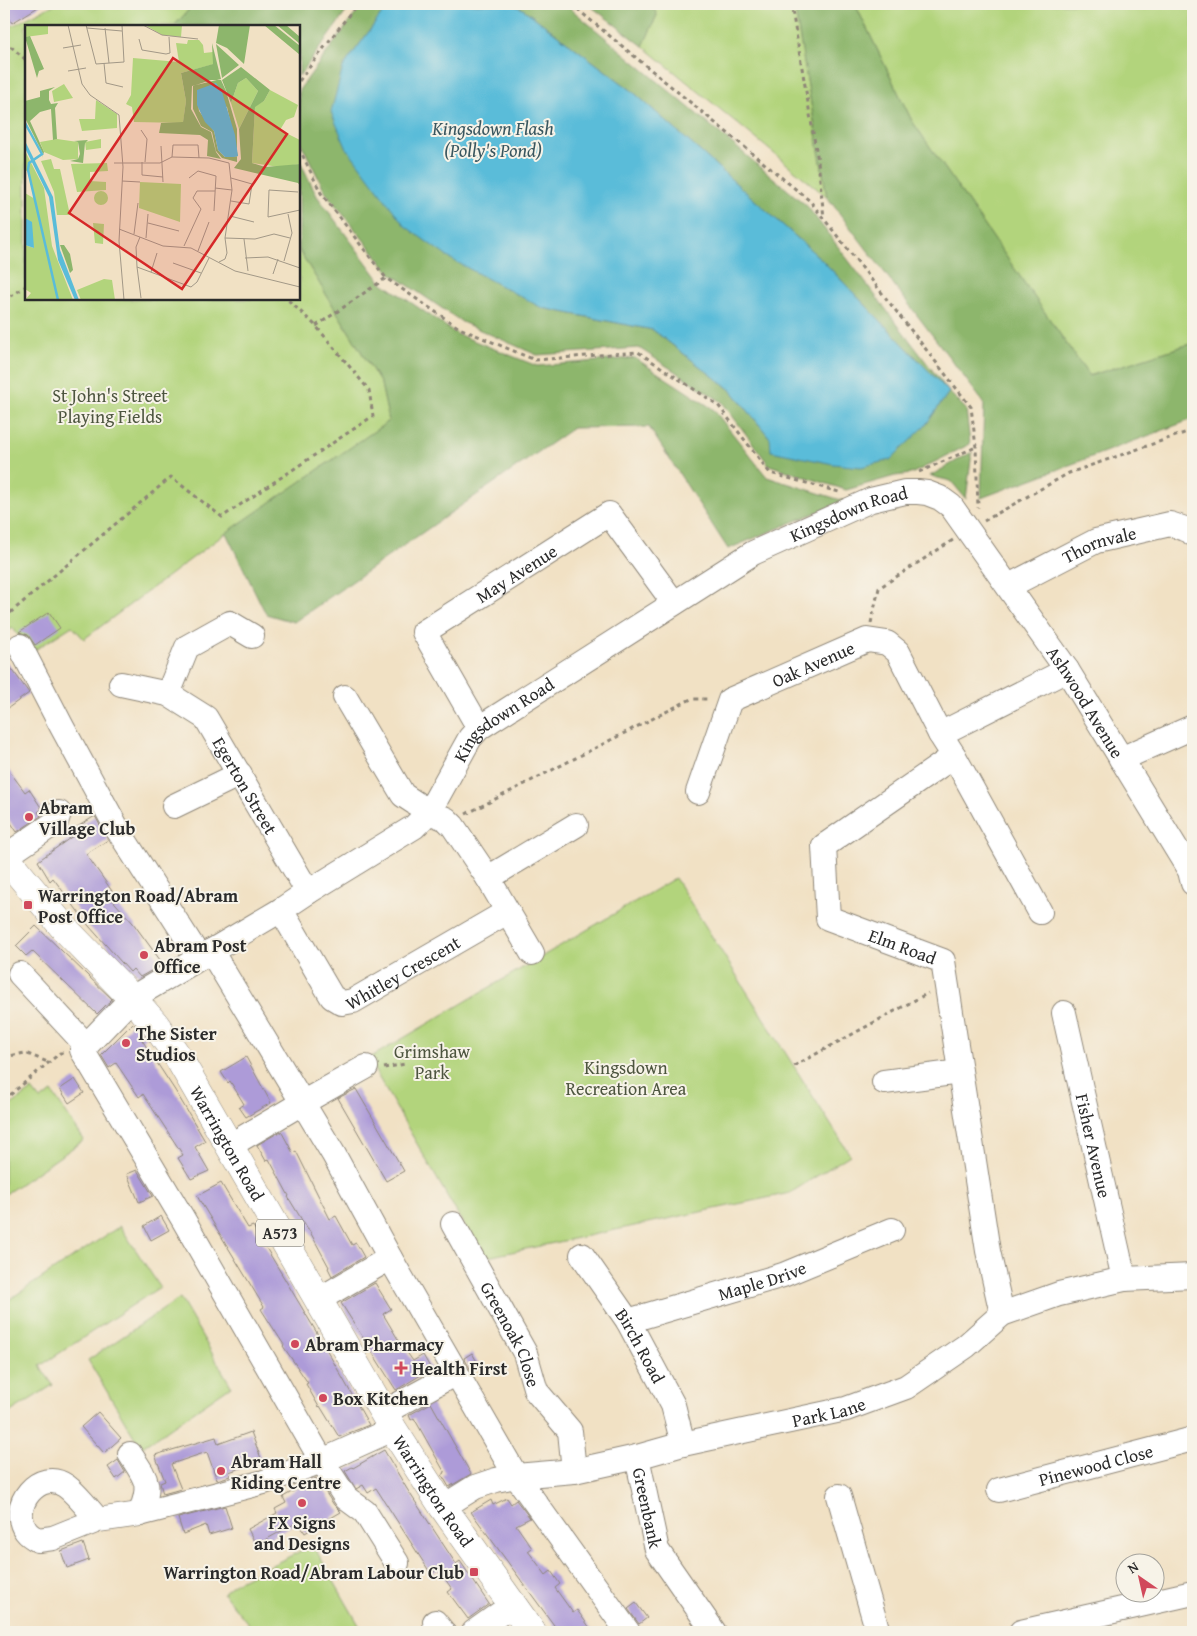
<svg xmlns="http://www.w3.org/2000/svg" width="1197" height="1636" viewBox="0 0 1197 1636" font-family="'Gentium Book Plus',serif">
<rect width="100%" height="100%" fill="#f7f3e8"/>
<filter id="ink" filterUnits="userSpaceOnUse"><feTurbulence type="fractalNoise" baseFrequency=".02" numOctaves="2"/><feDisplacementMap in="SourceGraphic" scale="10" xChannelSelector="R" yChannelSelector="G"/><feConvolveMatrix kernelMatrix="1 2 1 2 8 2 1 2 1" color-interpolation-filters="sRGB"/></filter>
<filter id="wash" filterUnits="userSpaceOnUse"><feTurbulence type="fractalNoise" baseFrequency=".0096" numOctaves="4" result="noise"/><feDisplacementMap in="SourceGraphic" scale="20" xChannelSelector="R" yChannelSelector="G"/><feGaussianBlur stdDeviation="1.12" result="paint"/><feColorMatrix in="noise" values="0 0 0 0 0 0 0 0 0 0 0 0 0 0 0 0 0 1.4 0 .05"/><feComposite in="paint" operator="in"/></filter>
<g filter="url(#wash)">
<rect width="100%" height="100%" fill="#f1e1c4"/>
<path fill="#b2d47c" stroke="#6e8054" d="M55,4H194L174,26H26V299H299V250L381,384L389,421L226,533L84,639L72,626L30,653L13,628L4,634V30Z
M652,4H794L827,197L643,46L657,15Z
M855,4H1193V343L1089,376L912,121Z
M675,878L850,1155L790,1193L483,1258L368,1059Z
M32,1090L40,1100L52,1092L84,1140L4,1195V1110Z
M120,1226L160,1287L40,1366L53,1385L4,1416V1303Z
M180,1298L231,1386L141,1448L88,1360Z
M313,1545L363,1632H255L223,1593L235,1583Z"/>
<path fill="#8db66c" stroke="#5c704c" d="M194,4H352L299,76V26H174Z
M363,4H389L343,67L542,308L653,330L732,391L770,438L925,426L949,392L822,260L631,90L523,9L511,4H565L807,206L949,392L966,409L970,444L911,474L895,476L846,490L769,465L722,402L639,348L537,355L462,322L390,273L326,193L299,139V90Z
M588,4H652L657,15L643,46Z
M794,4H855L912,121L1089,376L1193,343V419L981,498L984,403L827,197Z
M299,159L317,196L381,282L457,334L537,366L635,358L713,409L767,477L844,501L728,549L649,427L573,428L294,622L266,614L226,533L389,421L381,384L299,250Z
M972,452L966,499L951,481L930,476Z"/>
<path fill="#5abcd9" stroke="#427482" d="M389,4H511L523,9L631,90L822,260L949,392L925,426L890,460L861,467L833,464L771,451L770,438L732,391L653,330L542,308L449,258L405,226L346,147L331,112L343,67Z"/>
<g id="blocks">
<path fill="#ad9bd8" d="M9,4H43L12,23L4,10V7Z
M49,612L60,628L35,645L28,635L19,632Z
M4,658L29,693L4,711Z
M4,764L25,792L29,789L42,809L38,812L41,816L17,832L4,812Z
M95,816L108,840L86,854L112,891L107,894L133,923L163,964L140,977L133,969L130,972L89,926L53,878L50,881L38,861L77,833L74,829Z
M36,926L112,999L97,1014L32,951L26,956L16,946Z
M133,1023L145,1037L142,1040L176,1092L205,1141L195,1147L209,1171L191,1179L178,1158L183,1155L143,1094L139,1097L116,1063L109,1068L101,1055Z
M246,1057L271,1103L246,1117L239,1107L244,1104L230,1081L228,1083L221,1072Z
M75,1079L84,1093L69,1103L60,1089Z
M356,1089L404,1171L386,1181L338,1098Z
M281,1131L293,1153L296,1151L330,1219L336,1216L352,1245L356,1243L364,1257L332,1276L328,1268L329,1267L309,1230H308L288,1197L289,1196L269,1159L266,1161L257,1145Z
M137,1170L153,1196L139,1202L127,1174Z
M221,1183L248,1228L253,1226L320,1338L369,1425L339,1437L320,1406L319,1407L306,1384L308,1383L283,1346L284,1345L261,1309L264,1307L197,1196Z
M161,1216L169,1230L151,1240L144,1226Z
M375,1283L391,1309L383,1314L399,1341L413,1361L423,1355L431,1369L396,1390L341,1303Z
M472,1353L480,1367L472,1372L464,1358Z
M431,1403L471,1474L449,1487L442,1475L445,1473L414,1418L411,1420L409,1415Z
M98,1412L121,1438L104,1453L81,1427Z
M251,1432L262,1461L229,1472L230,1476L217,1480L207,1452L171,1464L181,1489L163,1494L160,1483L165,1481L155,1455L216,1437L218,1444Z
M384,1450L407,1489L456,1564L460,1561L489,1604L468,1619L448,1592L452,1589L438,1569L431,1574L376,1488L368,1493L363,1485L356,1489L345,1471L352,1467L353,1468Z
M118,1460L125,1472L116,1479L108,1467Z
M316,1478L334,1505L341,1512L305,1533L298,1522L256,1545L248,1529L277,1513L275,1509L286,1503L283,1497Z
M507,1498L511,1504L516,1500L530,1518L516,1525L532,1548L528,1551L546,1575L551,1571L560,1584L555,1588L573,1613L577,1610L593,1632H559L471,1512L491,1500L493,1505Z
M225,1506L232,1528L209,1535L206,1525L183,1534L178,1518Z
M83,1543L89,1560L67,1568L61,1551Z
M636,1603L647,1618L639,1624L628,1609Z"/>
</g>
</g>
<g filter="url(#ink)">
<use href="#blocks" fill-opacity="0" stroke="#8e8678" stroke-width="1"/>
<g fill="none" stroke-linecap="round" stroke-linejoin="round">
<g stroke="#8e8678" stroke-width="26">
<g id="minor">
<path id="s1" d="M1009,586L1096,541L1170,524L1191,531L1193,534"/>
<path d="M20,646L62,727L118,830L199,957"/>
<path id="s2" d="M121,684L168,694L206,718L308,892"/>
<path d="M168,694L187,647L230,623L252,636"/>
<path d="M345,697L403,795L429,812L446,819L453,826L488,878L532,953"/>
<path id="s3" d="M479,728L424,632L609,514L674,603"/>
<path d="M940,734L1067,670"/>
<path id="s4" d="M954,756L824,846L828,918L943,961L988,1251L1002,1314"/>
<path d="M1121,759L1193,727"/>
<path id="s5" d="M698,792L730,700L867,640L887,643L898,652L940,734L954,756L1040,912"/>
<path d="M174,806L240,774"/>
<path d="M6,856L56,822L59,813"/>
<path d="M488,878L576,825"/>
<path id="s6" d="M281,910L332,997L342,1003L353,1001L507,912"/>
<path d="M211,951L334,1155L390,1258L516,1476L628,1632"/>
<path d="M20,974L86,1045"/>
<path id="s7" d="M1064,1013L1124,1279"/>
<path d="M884,1082L960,1072"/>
<path d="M229,1146L302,1103L366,1067"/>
<path id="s8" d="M453,1224L525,1353L536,1391L570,1431L574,1471"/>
<path id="s9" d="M582,1255L628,1321L673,1405L683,1444"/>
<path d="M318,1300L390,1258"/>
<path id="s10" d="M628,1321L783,1275L892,1230"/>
<path d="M383,1413L456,1373"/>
<path d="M130,1454C147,1480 152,1484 140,1514"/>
<path id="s11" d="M637,1457L657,1550L714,1632"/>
<path id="s12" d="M999,1490L1193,1439"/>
<path d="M839,1496L878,1632"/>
<path id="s13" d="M443,1507L475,1487L496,1480L516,1476L574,1471L637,1457L683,1444L846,1409L906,1387L966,1346L1002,1314L1059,1294L1124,1279L1193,1276"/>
<path d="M98,1520C89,1510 77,1494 66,1486C40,1467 8,1506 26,1531C29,1535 34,1538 38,1540L53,1538L98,1520L140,1514L264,1482L322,1461L393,1429"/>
<path id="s14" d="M397,1563L365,1512L346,1498L322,1461L183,1219L82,1050L132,998L281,910L308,892L414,827L429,812L470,738L479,728L753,553L871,500L905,492H918L927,493L940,498L951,506L1067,670L1190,871L1193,883"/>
<path d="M435,1622L443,1632"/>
<path d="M474,1632L512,1605"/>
<path d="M1021,1632L1193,1593"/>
</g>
</g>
<g stroke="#8e8678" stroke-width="29">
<g id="major">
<path id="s15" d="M4,853L14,868L64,928L132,998L155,1024L178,1057L393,1429L443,1507L532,1632"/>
</g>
</g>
<path stroke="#8e8678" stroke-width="3" stroke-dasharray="4 4" stroke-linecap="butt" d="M571,4L810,201L971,407L976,447L978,508
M791,4L818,161L824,218
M4,46L8,44L26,60
M299,81L357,4
M299,148L321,193L386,278L459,328L535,360L638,352L718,405L770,473L839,492
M4,301L26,286
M316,326L386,278
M919,472L976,447
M984,521L1069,473L1193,430
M4,618L171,477L222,517L373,416L369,390L316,326L287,299
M871,623L879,588L953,540
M466,814L691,699H710
M4,1057L25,1053L50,1063
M794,1066L928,993
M384,1068L405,1064
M4,1100L60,1053H64"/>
<use href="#minor" stroke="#fff" stroke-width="24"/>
<use href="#major" stroke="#fff" stroke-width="28"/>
</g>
</g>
<g fill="#d1495b" stroke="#f7f3e8" stroke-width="2">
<circle cx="29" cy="817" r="5"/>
<rect x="23" y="900" width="10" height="10" rx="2.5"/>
<circle cx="144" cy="955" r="5"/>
<circle cx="126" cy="1043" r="5"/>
<circle cx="295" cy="1344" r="5"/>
<path d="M398.5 1360.5h5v5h5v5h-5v5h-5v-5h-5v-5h5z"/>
<circle cx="323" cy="1398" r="5"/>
<circle cx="221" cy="1471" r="5"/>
<circle cx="302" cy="1503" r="5"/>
<rect x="469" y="1567" width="10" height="10" rx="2.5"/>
</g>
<g text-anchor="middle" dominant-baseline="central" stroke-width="4" stroke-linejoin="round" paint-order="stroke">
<rect fill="#f7f3e8" stroke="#686764" stroke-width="1" x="256" y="1219.5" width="48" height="27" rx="4"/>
<g font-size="16" font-weight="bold" fill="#2b2b2b">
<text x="280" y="1233">A573</text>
</g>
<g font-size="18" fill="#4d553f" stroke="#f7f3e8">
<text x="110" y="395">St John's Street<tspan x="110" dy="21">Playing Fields</tspan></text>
<text x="432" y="1051">Grimshaw<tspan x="432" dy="21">Park</tspan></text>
<text x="626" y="1067">Kingsdown<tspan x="626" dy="21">Recreation Area</tspan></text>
</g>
<g font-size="18" fill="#2b2b2b" stroke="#f7f3e8">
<text stroke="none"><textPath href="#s14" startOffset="1554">Kingsdown Road</textPath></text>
<text stroke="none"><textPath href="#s1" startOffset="100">Thornvale</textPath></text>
<text stroke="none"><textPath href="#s3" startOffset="220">May Avenue</textPath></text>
<text stroke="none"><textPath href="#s5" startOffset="188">Oak Avenue</textPath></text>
<text stroke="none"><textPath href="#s14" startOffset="1902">Ashwood Avenue</textPath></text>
<text stroke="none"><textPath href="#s14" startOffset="1149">Kingsdown Road</textPath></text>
<text stroke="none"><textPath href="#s2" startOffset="171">Egerton Street</textPath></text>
<text stroke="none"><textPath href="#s4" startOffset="310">Elm Road</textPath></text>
<text stroke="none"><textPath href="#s6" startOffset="181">Whitley Crescent</textPath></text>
<text stroke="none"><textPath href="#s15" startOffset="368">Warrington Road</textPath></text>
<text stroke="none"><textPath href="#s7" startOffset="136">Fisher Avenue</textPath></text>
<text stroke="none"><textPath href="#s10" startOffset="140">Maple Drive</textPath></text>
<text stroke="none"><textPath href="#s8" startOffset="125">Greenoak Close</textPath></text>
<text stroke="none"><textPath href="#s9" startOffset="108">Birch Road</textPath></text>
<text stroke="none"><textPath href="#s13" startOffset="400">Park Lane</textPath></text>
<text stroke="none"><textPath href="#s12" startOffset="100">Pinewood Close</textPath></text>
<text stroke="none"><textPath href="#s15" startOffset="772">Warrington Road</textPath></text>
<text stroke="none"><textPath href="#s11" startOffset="52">Greenbank</textPath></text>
</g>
<g font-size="18" font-weight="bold" fill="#2b2b2b" stroke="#f7f3e8" text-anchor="start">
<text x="39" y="807">Abram<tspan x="39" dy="21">Village Club</tspan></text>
<text x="38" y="895">Warrington Road/Abram<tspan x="38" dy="21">Post Office</tspan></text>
<text x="154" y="945">Abram Post<tspan x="154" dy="21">Office</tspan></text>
<text x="136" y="1033">The Sister<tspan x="136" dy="21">Studios</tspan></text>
<text x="305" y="1344">Abram Pharmacy</text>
<text x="412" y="1368">Health First</text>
<text x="333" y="1398">Box Kitchen</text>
<text x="231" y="1461">Abram Hall<tspan x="231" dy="21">Riding Centre</tspan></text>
<text x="302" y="1522" text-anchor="middle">FX Signs<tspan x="302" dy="21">and Designs</tspan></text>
<text x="464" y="1572" text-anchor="end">Warrington Road/Abram Labour Club</text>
</g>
<g font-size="19" font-style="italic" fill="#39565f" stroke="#f7f3e8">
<text x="493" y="128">Kingsdown Flash<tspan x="493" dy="22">(Polly's Pond)</tspan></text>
</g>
</g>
<g transform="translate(25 25)">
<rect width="275" height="275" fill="#f1e1c4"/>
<path d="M0,0H23V9L0,12ZM120,0H157L156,12L137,10ZM163,15H174L178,20L179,28L188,27L189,34V39L156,48L161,76L158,98L109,97L107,82L101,79L106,70L108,33L154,37L151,18L162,19ZM221,53L233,66L214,104L206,78L213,58ZM39,59L48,73L29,77L27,66ZM245,65L273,80L269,92L261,95L255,105L275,115V139L254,142L227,138L230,81L239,76ZM71,75L92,89V103L57,106L54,94H70ZM32,114L53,117V134L38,135L19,127L15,117ZM76,114V123L61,125L60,117ZM0,126L19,163L27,221L48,275H0L6,268L0,264V220L9,223L0,193V168L10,174L4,147L0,145ZM26,134L29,144H35L45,190H32L29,167L16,136ZM82,138L83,146L65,147V156L81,157V165L52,167L46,139ZM115,157L156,159L155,197L114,183ZM69 173a7 7 0 1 1 14 0a7 7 0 1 1-14 0ZM68,198L79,199L78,219L70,218ZM79,254L87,255L90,275H56L52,265Z" fill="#b2d47c"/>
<path d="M194,0H225L219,39L202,23L191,18ZM239,0H249L275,21V30ZM252,0H261L275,12V19ZM5,11L19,44L14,46L12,53L0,12ZM187,18L196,54L167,61L166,84L176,102L186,107L191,127L196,134L182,131L183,115L175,110L134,108L136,98L158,97L161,76L156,48L188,39ZM191,19L214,40L197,53ZM216,42L245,65L239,76L230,82L227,138L240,142L275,139V161L273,158L209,143L216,134L214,104L233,66L221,53L213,58L206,78L197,55ZM186,55H196L201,66L212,104V137L197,133L191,126L187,107L176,101L168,84V61ZM172,69L202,82L213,131L200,132L193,125L189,106L174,86ZM30,62L24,66V75L26,79L33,78L30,83L32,114L28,115L26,84L15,87L5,96L19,127L17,133L18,129L0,93V76L15,72V66ZM63,115L60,118L58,138L45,136L53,134L55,129L53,117L49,116ZM35,220H39L45,229L48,245L45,248Z" fill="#8db66c" fill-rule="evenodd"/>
<path d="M191,58L197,67L210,110L213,131L209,132H200L193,125L189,106L180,97L172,80V65ZM0,116L28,172L35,225L54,275H50L33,235L24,172L0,123ZM0,193L7,197L9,223L0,220Z" fill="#5abcd9"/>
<path fill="none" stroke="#5abcd9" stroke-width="2.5" d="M0,98L17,129L4,138L3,145L33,275"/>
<path fill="none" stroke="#a29887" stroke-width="1" d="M43,0L57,59L65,70L94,90L98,142L94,216L99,275M61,0L71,39L99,37L97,0M118,0L137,10L173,14M62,3L97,6M80,3L84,38M114,14L117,25L141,29L145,28L144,12M38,23L56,20M79,38L81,58L98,62M43,46L61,43M116,105L122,114L120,137M136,121L138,157M147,132L148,120H173L174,133M117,137V150L138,152M89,138H135L147,132L184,133L204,138L207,165L200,213L202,228L200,234L194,237M164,153L173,146L191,151L189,186M97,156L115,157M190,163L207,165M244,165L243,192L275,185M244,165L273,167M206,176L224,179L227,159L206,153M205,191L229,197M123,198L154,206M94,204L138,221L166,223L210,246L275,262M109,209L113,178M115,212L111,222L112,242L116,273M121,213L123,189M200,213L230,214L249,209L265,213M219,214L223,246M159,221L176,184L168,173L172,166H190M173,226L184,197M220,233L243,232L275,243M259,236L267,208L263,189M148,238L176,248M112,242L166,262L172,257L184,233M126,247L132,228M248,249L253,234"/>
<path fill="#d62828" fill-opacity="0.15" stroke="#d62828" stroke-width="2.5" d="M148,33L262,109L157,264L44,188Z"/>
<rect width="275" height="275" fill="none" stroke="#2b2b2b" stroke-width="2.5"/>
</g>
<rect width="1197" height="1636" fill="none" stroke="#f7f3e8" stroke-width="20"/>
<g transform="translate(1140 1578) rotate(326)"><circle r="24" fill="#f7f3e8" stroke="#a5a39c"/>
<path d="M0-4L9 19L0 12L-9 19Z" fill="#d1495b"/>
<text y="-8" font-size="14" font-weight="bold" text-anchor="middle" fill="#2b2b2b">N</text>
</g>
</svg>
